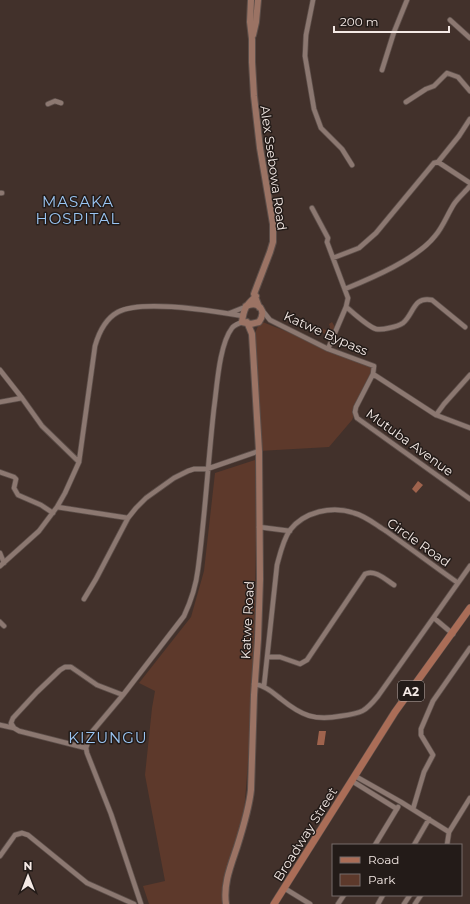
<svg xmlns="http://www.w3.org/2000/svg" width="470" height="904" viewBox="0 0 470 904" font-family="Montserrat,sans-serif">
<rect width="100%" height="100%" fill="#42312b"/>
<path fill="#5d392b" d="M260,321L374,366L352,420L329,447L259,451L252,341Z
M332,322L335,327L329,336L319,331L321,328L328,331L330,327L329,324Z
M255,460L256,532L254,664L250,736L243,826L222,892L223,904H149L143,886L165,881L145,775L152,708L155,691L139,683L191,617L204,571L215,473Z"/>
<path fill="#9f634d" d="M418,481L423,485L416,493L412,489Z
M319,731H326L324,745H317Z"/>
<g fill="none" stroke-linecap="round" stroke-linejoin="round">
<g stroke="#5d4f4a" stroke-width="6">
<path id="street" d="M313,0L306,35L305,56L314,109L321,128L342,149L352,165
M450,20L470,38
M382,70L394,32L407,0
M406,102L426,89L434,86L447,73L458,77L470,91
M48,104L55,101L61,103
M438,162L459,136L470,119
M0,193H2
M312,208L328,238L327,242L348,298L346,307L328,349
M333,258L359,248L376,233L434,163L438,162L470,183
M345,289C372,278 417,259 435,236C443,227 447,215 454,204C458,198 465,192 470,186
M346,307C354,313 367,326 376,329C381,330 385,329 389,328C394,327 399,326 403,323C414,314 413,296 432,300L465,327
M262,310L270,320L328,349L374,366L373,374L436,415L470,428
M230,313L245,307
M0,370L22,398L42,426L79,462
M373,374L356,407L355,412L357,418L470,499
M0,402L22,398
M436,415L444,404L470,375
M0,472L14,477L16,479L14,488L18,495L41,505L53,513
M57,507L128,518
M259,527L290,531
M0,553L4,563
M0,566L39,531L57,507L65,493L79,462L95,346C99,332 105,319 118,312C143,299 214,311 243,316
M458,583L470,566
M84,599L96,579L128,518L136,508L146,498L174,478L188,471L194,469H207L259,451
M434,618L453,634
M0,622L4,626
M268,657H280L300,664L307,660L365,574C375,569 386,580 394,585
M254,684C266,686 272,692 281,699C302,716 315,721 341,716C362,713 365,712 378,696L458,583C434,566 410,548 386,531C376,525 366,516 354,513C332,505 304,512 290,530C283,540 280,554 277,565L264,686
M0,725L14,728
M86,748L19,731L14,728L11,723L13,718L37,692L60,670L65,667H71L97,685L123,695
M355,776L401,802L449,832
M352,781L397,809
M413,809L424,772L433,755L421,735V729L433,701L470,648
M375,845L398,807
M414,845L429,819
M447,845L449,832L470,798
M0,856L15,835L22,833L28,835L87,883L134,904
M284,888L310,904
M141,904L111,814L87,753L86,748L91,733L123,695L184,616C191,601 196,586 198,569C205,516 208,462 214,408C217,387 219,345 232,328C234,325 238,324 242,322
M338,904L344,895
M378,904L383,895
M404,904L410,895
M415,904L421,895"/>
</g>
<g stroke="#5d4f4a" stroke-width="8">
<path id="secondary" d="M251,0L250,22L252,39V62L254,96L260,148L273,224V242L270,252L254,294L259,307
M253,35L256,22L258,0
M246,306C259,300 267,311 259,322L251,324L242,322C244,307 246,306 256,296
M226,904C223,884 231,865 237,847C243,828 249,809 251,790L254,695L258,639L260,579L259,451L252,334L247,322"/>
</g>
<g stroke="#5d4f4a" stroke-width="8">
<path id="primary" d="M274,904L395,712L470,608"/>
</g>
<use href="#street" stroke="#8c7871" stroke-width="4.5"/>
<use href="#secondary" stroke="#9b7364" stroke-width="6"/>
<use href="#primary" stroke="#aa6d57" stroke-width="7"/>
</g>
<g text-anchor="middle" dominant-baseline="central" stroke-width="3" stroke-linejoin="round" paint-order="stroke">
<rect fill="#231b18" stroke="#b5aba8" stroke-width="1" x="398" y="681" width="26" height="20" rx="3"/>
<g font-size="12" font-weight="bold" fill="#f4e9e5">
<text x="411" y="691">A2</text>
</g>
<g font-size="13" fill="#f4e9e5" stroke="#231b18">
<text transform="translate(274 168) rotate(82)">Alex Ssebowa Road</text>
<text transform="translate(326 333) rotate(24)">Katwe Bypass</text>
<text transform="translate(410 442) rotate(36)">Mutuba Avenue</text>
<text transform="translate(419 542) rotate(35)">Circle Road</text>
<text transform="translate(247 620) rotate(-87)">Katwe Road</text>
<text transform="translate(305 834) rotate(-58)">Broadway Street</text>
</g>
<g font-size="15" letter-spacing="1" fill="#9bc6f4" stroke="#231b18">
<text x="78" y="201">MASAKA<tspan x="78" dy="17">HOSPITAL</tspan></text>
<text x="108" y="737">KIZUNGU</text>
</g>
</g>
<rect x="332" y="844" width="130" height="52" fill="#231b18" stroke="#776d6a"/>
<rect x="340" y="857" width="20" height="6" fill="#aa6d57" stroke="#776d6a"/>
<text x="368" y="864" font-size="12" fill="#f4e9e5">Road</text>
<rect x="340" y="874" width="20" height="12" fill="#5d392b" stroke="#776d6a"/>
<text x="368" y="884" font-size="12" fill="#f4e9e5">Park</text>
<g transform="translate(28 876)" stroke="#231b18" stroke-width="3" paint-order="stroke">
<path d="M0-3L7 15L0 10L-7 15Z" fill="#f4e9e5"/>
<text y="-6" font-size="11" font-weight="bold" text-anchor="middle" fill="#f4e9e5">N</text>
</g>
<path d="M334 26v6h115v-6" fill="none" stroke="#f4e9e5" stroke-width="2"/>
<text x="340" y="26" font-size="12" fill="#f4e9e5" stroke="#231b18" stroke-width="3" paint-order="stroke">200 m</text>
</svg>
